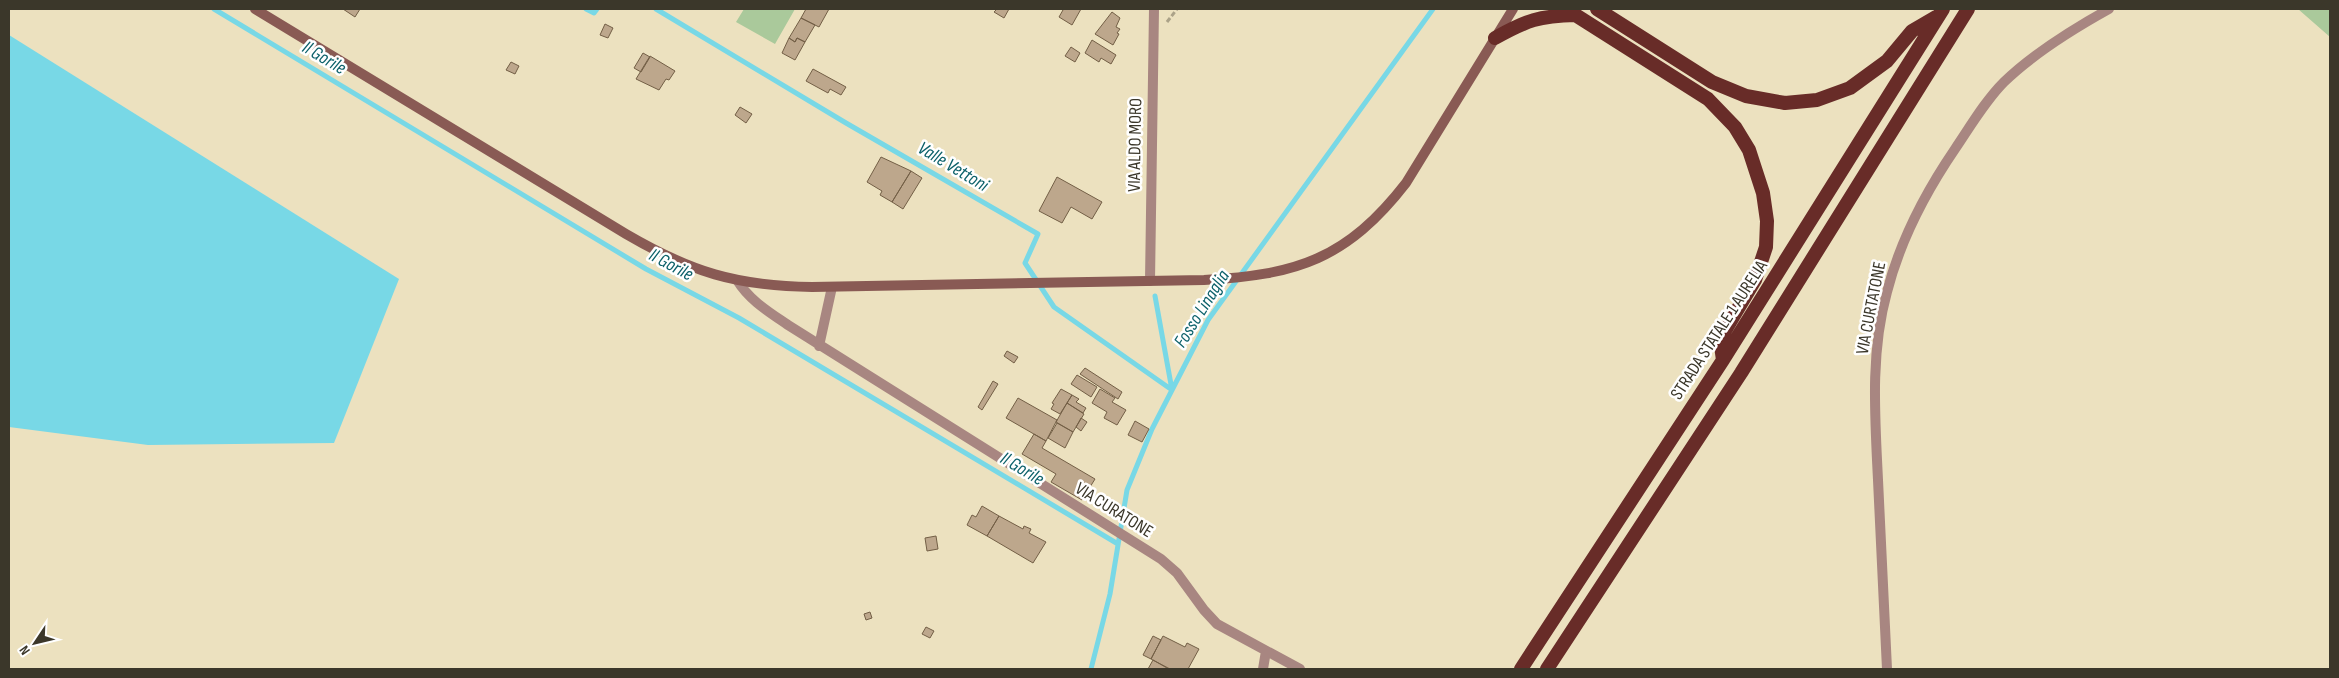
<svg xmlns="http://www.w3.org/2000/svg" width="2339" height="678" viewBox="0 0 2339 678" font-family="'Sofia Sans Condensed',sans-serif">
<rect width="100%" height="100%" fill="#ece1bf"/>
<path fill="#aac99b" d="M744,9H795L775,44L736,22Z
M2298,9H2330V37Z"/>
<path fill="#78d8e6" d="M9,35L399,279L334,443L148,445L9,427Z"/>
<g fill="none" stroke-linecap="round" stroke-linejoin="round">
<path stroke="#78d8e6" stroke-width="5" d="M214,9L646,269L739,318L1118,544
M586,9L594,13L597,9
M656,9L846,123L1038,234L1025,263L1054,307L1172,390
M1155,296L1172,390
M1091,669L1110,594L1127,490L1152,429L1208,320L1433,9"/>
</g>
<path fill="#bda78c" stroke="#735f46" d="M343,9H360L355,17Z
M806,9H829L819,27L801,18Z
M997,9H1009L1004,18L994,12Z
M1061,9H1081L1072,25L1059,17L1063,10Z
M1112,12L1120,18L1116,27L1120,29L1117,33L1119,34L1113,45L1095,34Z
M801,18L815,25L805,42L797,38L795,42L789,38Z
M605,24L613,28L608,38L600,35Z
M789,38L795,42L797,38L805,42L795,60L782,53Z
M1092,40L1116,55L1111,64L1101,58L1099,62L1085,53Z
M1071,47L1080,53L1075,62L1065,56Z
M643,53L650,57L641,72L634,68Z
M650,56L675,71L669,80L666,79L659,90L636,79Z
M511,62L519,66L515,74L506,70Z
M813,69L846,87L841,95L830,89L828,93L806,81Z
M740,107L752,114L746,123L735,115Z
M881,157L911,171L892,202L880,195L882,191L867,182Z
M911,171L922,178L903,209L892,202Z
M1057,177L1102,202L1092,219L1071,207L1062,223L1039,211Z
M1007,351L1018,357L1014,363L1004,356Z
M1085,368L1122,392L1118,399L1080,374Z
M1077,375L1097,387L1091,397L1071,384Z
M993,381L998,384L982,410L978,407Z
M1061,389L1072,395L1060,414L1051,409L1054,404L1052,403Z
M1100,389L1115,398L1112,402L1126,410L1117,425L1104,418L1107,412L1092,403Z
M1072,395L1079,399L1076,402L1086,408L1083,413L1067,403Z
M1018,398L1057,420L1046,441L1006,418Z
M1067,403L1084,414L1073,432L1056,422Z
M1081,418L1087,422L1081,431L1076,427Z
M1135,421L1149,429L1142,442L1128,435Z
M1057,423L1073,432L1065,448L1048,438Z
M1034,434L1046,441L1042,448L1095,479L1082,500L1051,482L1056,474L1022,454Z
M982,506L999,516L987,536L967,525L972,515L976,517Z
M999,516L1023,529L1024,526L1031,529L1029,533L1046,542L1033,563L987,536Z
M936,536L938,549L927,551L925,538Z
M870,612L872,618L866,620L864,614Z
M926,627L934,631L930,638L922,634Z
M1153,636L1161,640L1151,659L1143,655Z
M1163,636L1185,647L1187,643L1199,649L1188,669H1170L1151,659Z
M1153,660L1167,668L1166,669H1148Z"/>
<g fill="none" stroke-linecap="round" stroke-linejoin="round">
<path stroke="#aba288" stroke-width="3" stroke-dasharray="5 2.5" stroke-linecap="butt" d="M1167,22L1177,9"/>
<path stroke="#a88681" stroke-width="10" d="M737,280C749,300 769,312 788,325L1161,559L1177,573L1204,610L1217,624L1300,669
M1150,281L1154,9
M819,346L832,287
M1263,669L1266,651
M1887,669C1884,606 1881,543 1878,480C1875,417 1870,353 1887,292C1900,241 1925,193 1955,149C1970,127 1985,101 2004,82C2034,53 2073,29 2109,9"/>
<path stroke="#895a54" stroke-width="10" d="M255,9L626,234C691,272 736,286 812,287L1204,280C1297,275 1347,259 1406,183L1513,9"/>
<path stroke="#682c28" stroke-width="14" d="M1566,9L1708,99L1735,127L1749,150L1763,193L1767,221L1766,247L1755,280L1720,339L1723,360
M1597,9L1712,82L1746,96L1785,103L1817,100L1850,88L1887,61L1912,31L1936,17
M1495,38C1527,20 1539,16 1576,15
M1521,669L1723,360L1943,9
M1547,669L1741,373L1968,9"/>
</g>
<g text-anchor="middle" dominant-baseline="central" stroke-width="5" stroke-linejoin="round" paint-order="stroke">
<g font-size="18" fill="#3b372a" stroke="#fff">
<text transform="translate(1135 145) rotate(-89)">VIA ALDO MORO</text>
<text transform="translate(1871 308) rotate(-79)">VIA CURTATONE</text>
<text transform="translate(1719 330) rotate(-57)">STRADA STATALE 1 AURELIA</text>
<text transform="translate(1114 510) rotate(32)">VIA CURATONE</text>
</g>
<g font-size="19" font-style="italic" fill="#0e626b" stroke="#fff">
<text transform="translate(324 58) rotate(31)">Il Gorile</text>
<text transform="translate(953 167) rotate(31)">Valle Vettoni</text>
<text transform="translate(671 265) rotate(28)">Il Gorile</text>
<text transform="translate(1202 309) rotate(-58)">Fosso Linaglia</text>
<text transform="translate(1022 469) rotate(31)">Il Gorile</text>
</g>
</g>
<rect width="2339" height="678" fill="none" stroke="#3b372a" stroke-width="20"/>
<g transform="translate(35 643) rotate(235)" stroke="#ffffff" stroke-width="4" paint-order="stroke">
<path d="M0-4L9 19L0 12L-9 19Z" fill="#3b372a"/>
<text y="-8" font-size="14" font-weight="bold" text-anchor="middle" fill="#3b372a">N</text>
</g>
</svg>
